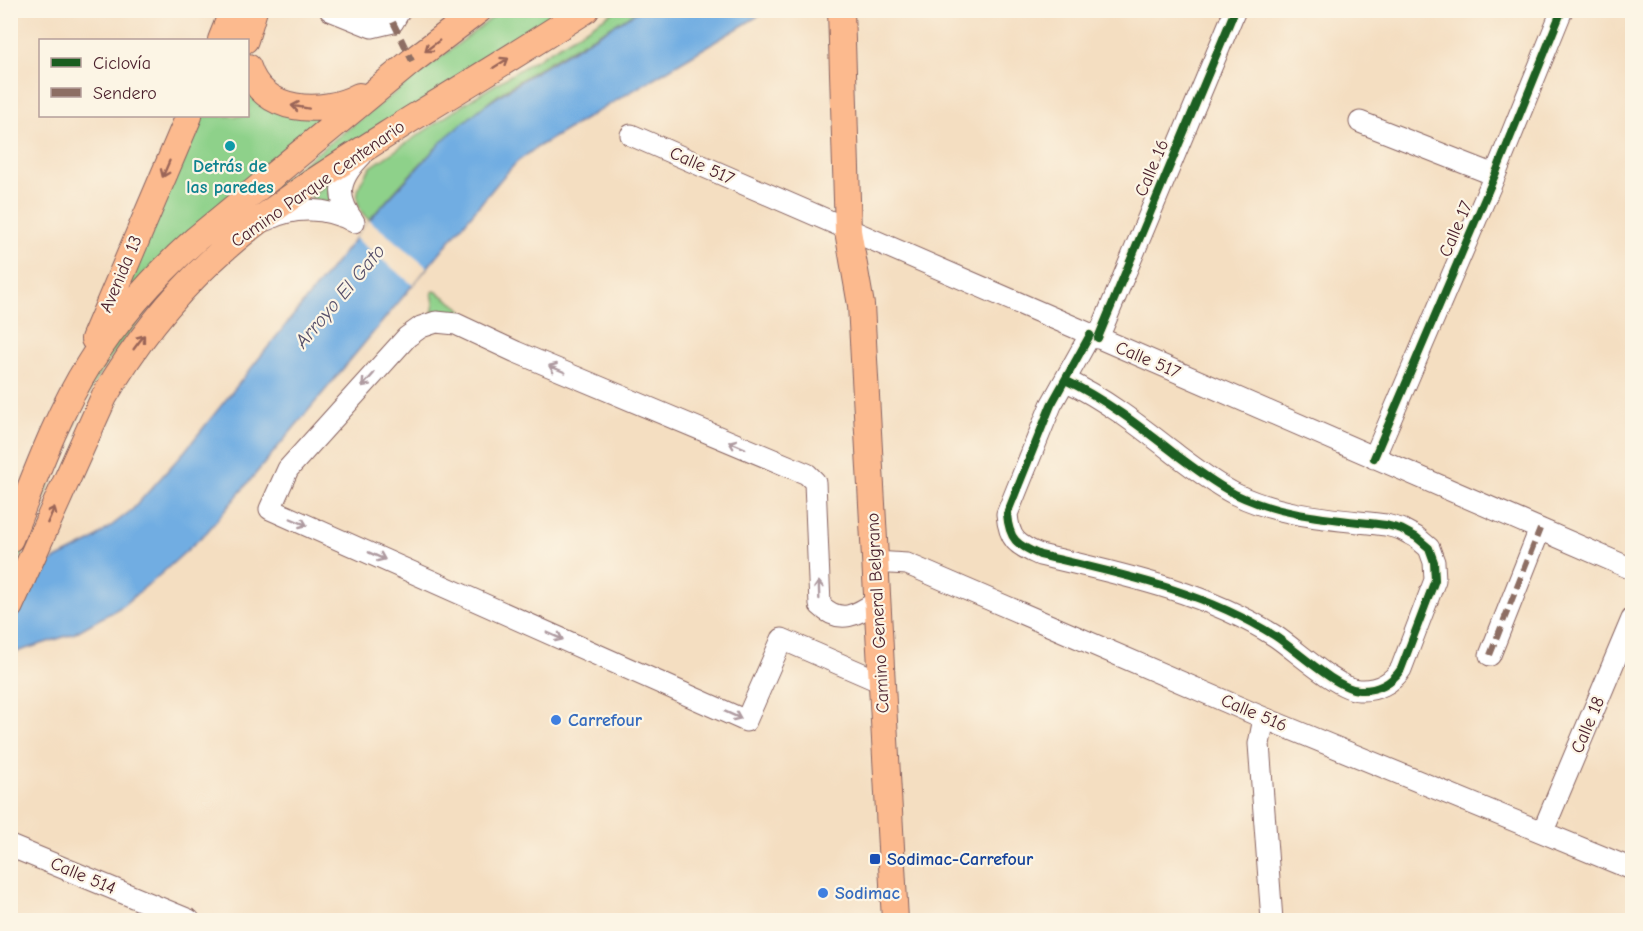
<svg xmlns="http://www.w3.org/2000/svg" width="1643" height="931" viewBox="0 0 1643 931" font-family="'Comic Neue',sans-serif">
<rect width="100%" height="100%" fill="#fcf5e5"/>
<filter id="ink" filterUnits="userSpaceOnUse"><feTurbulence type="fractalNoise" baseFrequency=".0167" numOctaves="2"/><feDisplacementMap in="SourceGraphic" scale="12" xChannelSelector="R" yChannelSelector="G"/><feConvolveMatrix kernelMatrix="1 2 1 2 8 2 1 2 1" color-interpolation-filters="sRGB"/></filter>
<filter id="wash" filterUnits="userSpaceOnUse"><feTurbulence type="fractalNoise" baseFrequency=".008" numOctaves="4" result="noise"/><feDisplacementMap in="SourceGraphic" scale="24" xChannelSelector="R" yChannelSelector="G"/><feGaussianBlur stdDeviation="1.35" result="paint"/><feColorMatrix in="noise" values="0 0 0 0 0 0 0 0 0 0 0 0 0 0 0 0 0 1.4 0 .05"/><feComposite in="paint" operator="in"/></filter>
<g filter="url(#wash)">
<rect width="100%" height="100%" fill="#f4dec1"/>
<path fill="#8ed18a" stroke="#6c785a" stroke-width="1.5" d="M501,11H565L151,307C126,336 101,367 85,401C59,457 38,515 14,572L11,573V569L80,398L102,360L163,281L265,193Z
M615,11H638C586,42 526,71 479,110C438,142 404,181 369,220C350,204 357,184 371,167L475,97Z
M248,87L327,117L116,312L199,116H248Z
M339,172L338,205L310,199Z
M434,291L437,292L459,307L466,318L432,314L434,303L432,293Z"/>
<path fill="#71ade2" stroke="#5e6686" stroke-width="1.5" d="M638,11H767L536,148L517,162L502,178L207,532L162,573L121,607L73,634L10,654V582L90,542L132,510L184,452L373,216L445,138L481,108L527,77Z"/>
<path fill="#f4dec1" d="M369,220L427,267L413,285L355,238Z"/>
</g>
<g filter="url(#ink)">
<g fill="none" stroke-linecap="round" stroke-linejoin="round">
<g stroke="#866260" stroke-width="23">
<path id="minor" d="M330,10L372,27L393,22L400,10
M1360,122L1495,175
M631,135L1632,569
M266,220C294,206 327,207 354,222
M354,222C334,195 339,178 362,155
M1098,338L1235,10
M1065,380C1107,400 1142,428 1178,456C1197,470 1215,484 1235,494C1282,517 1335,519 1386,525L1401,529L1416,537L1429,548L1434,562L1435,580L1401,669C1392,683 1377,691 1359,690C1337,689 1295,649 1275,636C1204,591 1121,574 1040,555C1017,545 1009,540 1007,514L1051,405L1090,335
M1374,458L1495,175L1562,10
M875,562L907,564L919,569L1264,718L1632,869
M877,601C857,615 840,625 820,605L815,482L807,474L516,352L456,324L436,322L421,327L407,337L288,469L270,509L746,721L782,639L881,682
M1490,655L1540,529
M1264,718L1259,744L1272,920
M1543,831L1632,619
M10,846L189,920"/>
</g>
<g stroke="#866260" stroke-width="28">
<path id="major" d="M841,10L848,231L861,305L895,920
M221,40L233,10
M245,40L254,10
M248,67C262,113 322,116 359,96
M94,339L189,116
M10,539C33,482 56,416 89,364C118,317 155,276 196,239L412,61L479,10
M10,606L104,397C133,347 168,301 211,261C268,207 345,161 411,119C470,83 528,47 586,10"/>
</g>
<use href="#minor" stroke="#fff" stroke-width="21"/>
<use href="#major" stroke="#fcba8e" stroke-width="26"/>
<path stroke="#8d6e63" stroke-width="6" stroke-dasharray="12 6" stroke-linecap="butt" d="M393,22L412,61
M1490,655L1540,529"/>
<g stroke="#fcf5e5" stroke-width="11">
<path id="cycleway" d="M1098,338L1235,10
M1065,380C1107,400 1142,428 1178,456C1197,470 1215,484 1235,494C1282,517 1335,519 1386,525L1401,529L1416,537L1429,548L1434,562L1435,580L1401,669C1392,683 1377,691 1359,690C1337,689 1295,649 1275,636C1204,591 1121,574 1040,555C1017,545 1009,540 1007,514L1051,405L1090,335
M1374,458L1495,175L1562,10"/>
</g>
<use href="#cycleway" stroke="#1b5e20" stroke-width="8"/>
</g>
<defs><path id="oneway-shaft" d="M-6 0H5M1.5-3L5.5 0L1.5 3" fill="none" stroke-width="1.6" stroke-linecap="round" stroke-linejoin="round" transform="scale(1.5)"/></defs>
<g stroke="#9a6558">
<use href="#oneway-shaft" transform="translate(432 46) rotate(143)"/>
<use href="#oneway-shaft" transform="translate(501 63) rotate(-32)"/>
<use href="#oneway-shaft" transform="translate(300 107) rotate(-170)"/>
<use href="#oneway-shaft" transform="translate(166 169) rotate(113)"/>
<use href="#oneway-shaft" transform="translate(139 342) rotate(-53)"/>
<use href="#oneway-shaft" transform="translate(51 515) rotate(-66)"/>
</g>
<g stroke="#ae9aa0">
<use href="#oneway-shaft" transform="translate(557 369) rotate(-157)"/>
<use href="#oneway-shaft" transform="translate(368 380) rotate(132)"/>
<use href="#oneway-shaft" transform="translate(737 445) rotate(-157)"/>
<use href="#oneway-shaft" transform="translate(299 522) rotate(23)"/>
<use href="#oneway-shaft" transform="translate(377 556) rotate(24)"/>
<use href="#oneway-shaft" transform="translate(819 590) rotate(-92)"/>
<use href="#oneway-shaft" transform="translate(555 636) rotate(24)"/>
<use href="#oneway-shaft" transform="translate(733 715) rotate(24)"/>
</g>
</g>
<circle fill="#0f9aa8" stroke="#fcf5e5" stroke-width="2" cx="230" cy="146" r="6"/>
<g fill="#3f7fe0" stroke="#fcf5e5" stroke-width="2">
<circle cx="556" cy="720" r="6"/>
<circle cx="823" cy="893" r="6"/>
</g>
<rect fill="#1a4fb4" stroke="#fcf5e5" stroke-width="2" x="869" y="853" width="12" height="12" rx="3"/>
<g text-anchor="middle" dominant-baseline="central" stroke-width="4.5" stroke-linejoin="round" paint-order="stroke">
<g font-size="18" font-weight="bold" fill="#0d838f" stroke="#fcf5e5">
<text x="230" y="166">Detrás de<tspan x="230" dy="21">las paredes</tspan></text>
</g>
<g font-size="18" fill="#4a1f2b" stroke="#fcf5e5">
<text transform="translate(702 166) rotate(24)">Calle 517</text>
<text transform="translate(1152 168) rotate(-67)">Calle 16</text>
<text transform="translate(318 184) rotate(-35)">Camino Parque Centenario</text>
<text transform="translate(1456 229) rotate(-67)">Calle 17</text>
<text transform="translate(121 274) rotate(-67)">Avenida 13</text>
<text transform="translate(1148 360) rotate(23)">Calle 517</text>
<text transform="translate(878 613) rotate(-93)">Camino General Belgrano</text>
<text transform="translate(1254 713) rotate(23)">Calle 516</text>
<text transform="translate(1588 725) rotate(-67)">Calle 18</text>
<text transform="translate(83 876) rotate(23)">Calle 514</text>
</g>
<g font-size="18" font-weight="bold" fill="#366cbe" stroke="#fcf5e5" text-anchor="start">
<text x="568" y="720">Carrefour</text>
<text x="835" y="893">Sodimac</text>
</g>
<g font-size="18" font-weight="bold" fill="#164399" stroke="#fcf5e5" text-anchor="start">
<text x="887" y="859">Sodimac-Carrefour</text>
</g>
<g font-size="20" font-style="italic" fill="#58516b" stroke="#fcf5e5">
<text transform="translate(340 296) rotate(-50)">Arroyo El Gato</text>
</g>
</g>
<rect width="1643" height="931" fill="none" stroke="#fcf5e5" stroke-width="36"/>
<rect x="39" y="39" width="210" height="78" fill="#fcf5e5" stroke="#b59f9b" stroke-width="1.5"/>
<rect x="51" y="58" width="30" height="9" fill="#1b5e20" stroke="#b59f9b" stroke-width="1.5"/>
<text x="93" y="69" font-size="18" fill="#4a1f2b">Ciclovía</text>
<rect x="51" y="88" width="30" height="9" fill="#8d6e63" stroke="#b59f9b" stroke-width="1.5"/>
<text x="93" y="99" font-size="18" fill="#4a1f2b">Sendero</text>
</svg>
